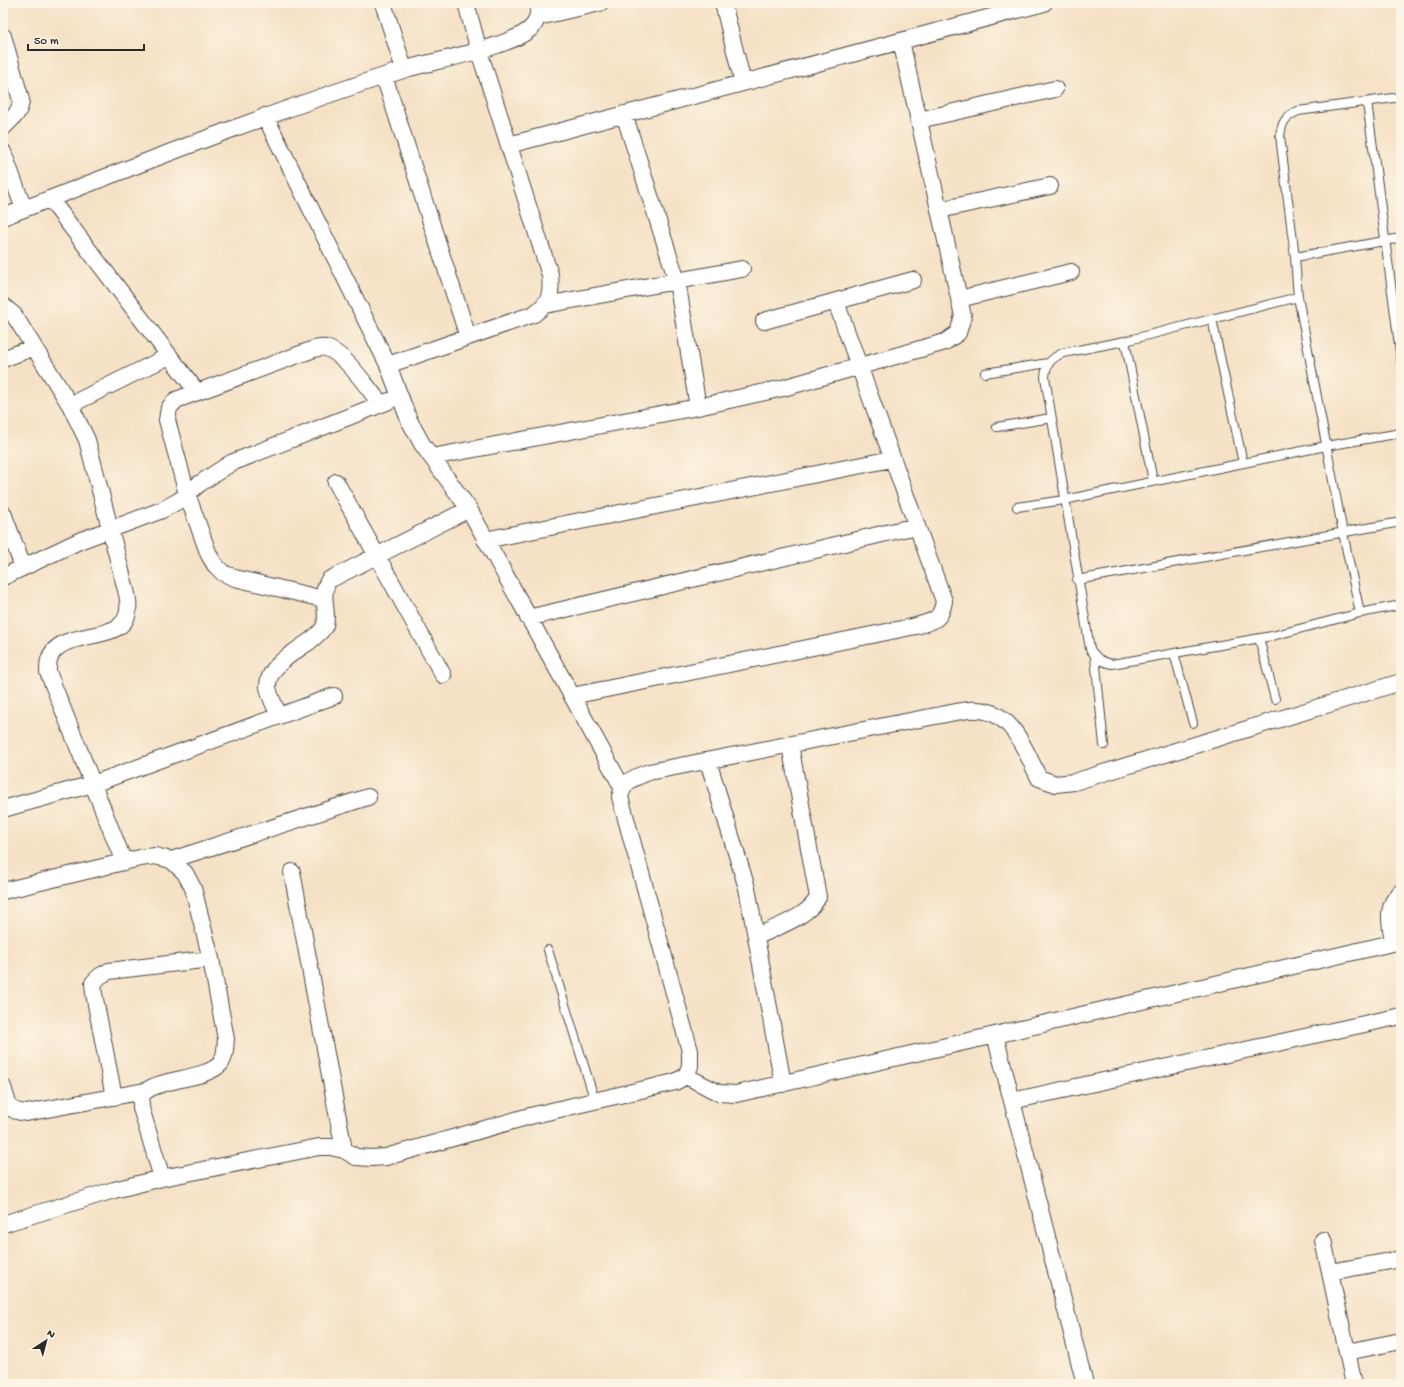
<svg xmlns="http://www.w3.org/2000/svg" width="1404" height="1387" viewBox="0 0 1404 1387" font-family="'Gochi Hand',sans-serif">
<rect width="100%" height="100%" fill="#fcf5e5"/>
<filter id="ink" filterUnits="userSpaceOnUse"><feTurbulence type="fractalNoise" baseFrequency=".025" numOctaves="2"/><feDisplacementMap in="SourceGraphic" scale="8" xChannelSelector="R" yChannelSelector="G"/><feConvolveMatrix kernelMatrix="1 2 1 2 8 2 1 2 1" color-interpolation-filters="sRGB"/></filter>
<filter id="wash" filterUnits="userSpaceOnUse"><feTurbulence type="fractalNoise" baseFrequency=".012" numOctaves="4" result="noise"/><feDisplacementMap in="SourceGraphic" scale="16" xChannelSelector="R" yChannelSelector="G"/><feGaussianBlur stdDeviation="0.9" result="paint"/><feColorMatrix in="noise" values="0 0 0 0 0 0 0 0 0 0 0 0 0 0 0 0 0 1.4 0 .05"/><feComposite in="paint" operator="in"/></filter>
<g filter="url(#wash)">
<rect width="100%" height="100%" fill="#f5e1c5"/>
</g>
<g filter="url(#ink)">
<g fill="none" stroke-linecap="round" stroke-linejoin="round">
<g stroke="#494642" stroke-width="10">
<path id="lane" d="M1367,102L1401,360
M1295,257L1401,238
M1298,297L1125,341L1063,353C1051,358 1046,364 1045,377L1090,649C1096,658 1101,662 1112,664L1272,636L1360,613L1401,605
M1212,319L1243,463
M1125,341L1153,481
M985,373L1048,363
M997,427L1051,418
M1017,507L1064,500L1326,446L1401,433
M1077,580L1401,522
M1360,613L1343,533L1298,297L1295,257L1280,136C1282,122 1285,117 1298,111L1401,97
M1259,638L1275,699
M1174,653L1193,723
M1095,657L1104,745
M548,950L595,1101"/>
</g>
<g stroke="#494642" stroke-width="18">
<path id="street" d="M383,3L404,69
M723,3L743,83
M538,17L600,3
M3,36L21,100C20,115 11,118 3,128
M384,76L468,337
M624,114L677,281L698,407
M265,116L388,365L409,420L422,444L469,509L622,787
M919,120L1055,89
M509,145L1044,3
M3,152L24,209
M50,199L197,392
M939,210L1050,186
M3,217C135,166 267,113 403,70C431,61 516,47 533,26C538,20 539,10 538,3
M959,299L1071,272
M545,305L742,269
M3,306L14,315L70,405L87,440L127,594C128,599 129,605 128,610C126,646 58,626 49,660C48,663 48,668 48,672L124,862
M764,321L913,280
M3,359L34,347
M388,365L534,314C550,302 552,295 550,275L479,51L466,3
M70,405L169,356
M432,457L698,407L783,388L945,342L958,333L963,316L901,41
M336,482L443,675
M3,513L23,567
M485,540L892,459
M3,577L79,541L162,510L180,500L199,484L231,463L389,401
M323,599L235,578L223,573L215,565L209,555L187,494L167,420L169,408L176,400L314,349C318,348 322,347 326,348C346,354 367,388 381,404
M528,618L916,526
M572,696L916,626C934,621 941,620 944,601L836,302
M279,716C276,708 269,696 268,687C267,666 295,652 310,641C315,637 323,631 325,625C329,609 319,595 329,580L469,509
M708,761L747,888L783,1084
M3,809L93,784L334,696
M171,860L368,797
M292,872L344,1150
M3,891L140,858L155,856L171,860L185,873L193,888L211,959L226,1039C225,1046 226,1056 221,1063C208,1079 163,1078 146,1091C140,1095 141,1101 141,1108L162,1178
M756,937C775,927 809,917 818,897L790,745
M1393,943C1391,923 1384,907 1401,892
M995,1035L1401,941
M686,1076L719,1093L736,1094L995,1035L1085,1384
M3,1087L9,1107L16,1111L26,1113L145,1091
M114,1097L94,994L93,983L100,976L109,971L211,959
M1012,1101L1401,1016
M3,1224L114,1190L162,1178L319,1147H331L344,1150L356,1157L371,1158L386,1157L530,1116L675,1082L686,1076L690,1066V1051L620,797C624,780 634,778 649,772L956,712C963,711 970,709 977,710C1013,711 1025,751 1039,778L1056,784L1074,782L1401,682
M1323,1240L1354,1384
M1330,1272L1401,1259
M1347,1352L1401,1341"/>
</g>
<use href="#lane" stroke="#fff" stroke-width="8"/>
<use href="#street" stroke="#fff" stroke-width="16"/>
</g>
</g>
<rect width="1404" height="1387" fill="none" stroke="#fcf5e5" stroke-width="16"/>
<g transform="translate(46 1341) rotate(36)" stroke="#fcf5e5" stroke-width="3" paint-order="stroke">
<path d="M0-3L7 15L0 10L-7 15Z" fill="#2b2b2b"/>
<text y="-6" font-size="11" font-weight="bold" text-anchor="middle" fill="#2b2b2b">N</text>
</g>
<path d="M28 44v6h116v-6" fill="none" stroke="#2b2b2b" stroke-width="2"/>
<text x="34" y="44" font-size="12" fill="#2b2b2b" stroke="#fcf5e5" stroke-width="3" paint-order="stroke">50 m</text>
</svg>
